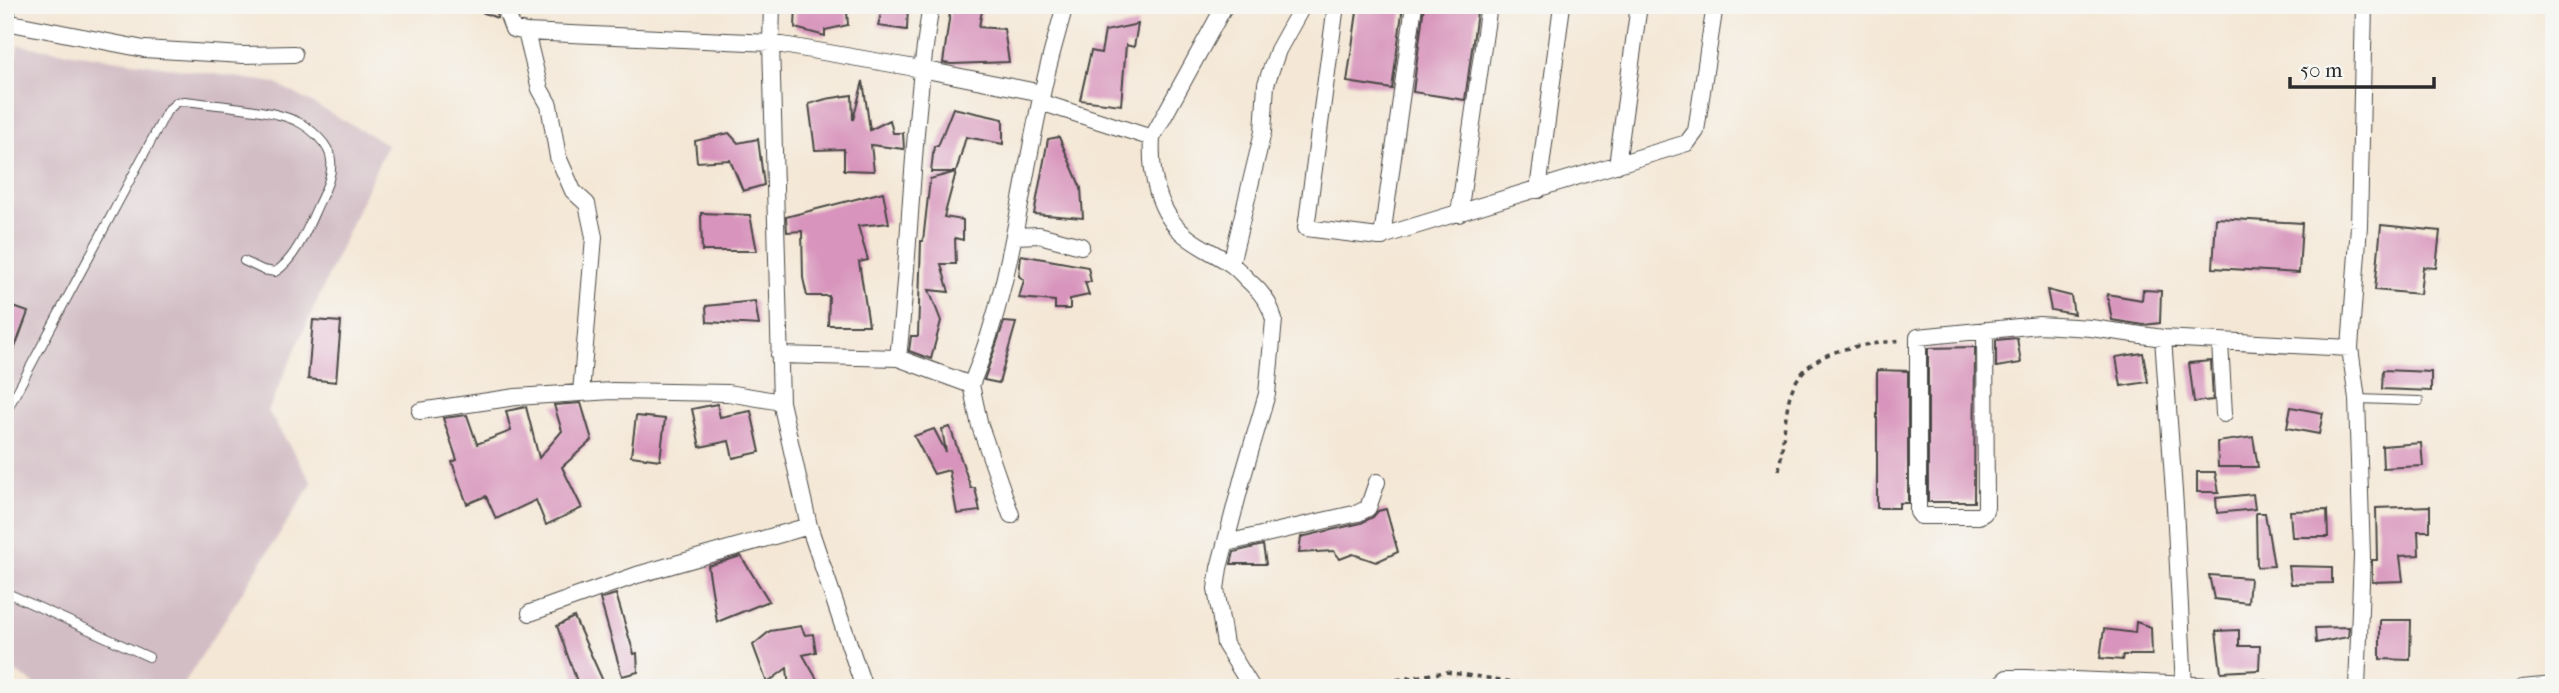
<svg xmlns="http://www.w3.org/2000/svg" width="2559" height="693" viewBox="0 0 2559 693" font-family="'IM FELL French Canon',serif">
<rect width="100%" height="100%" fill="#f6f6f2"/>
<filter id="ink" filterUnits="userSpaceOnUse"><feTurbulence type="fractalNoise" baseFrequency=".0143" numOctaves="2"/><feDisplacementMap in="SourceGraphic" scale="14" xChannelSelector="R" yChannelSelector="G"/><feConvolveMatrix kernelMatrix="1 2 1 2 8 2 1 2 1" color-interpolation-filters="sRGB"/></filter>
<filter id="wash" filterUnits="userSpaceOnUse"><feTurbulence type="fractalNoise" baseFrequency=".00686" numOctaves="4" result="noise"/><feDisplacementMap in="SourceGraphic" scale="28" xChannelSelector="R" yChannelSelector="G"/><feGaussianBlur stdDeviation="1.57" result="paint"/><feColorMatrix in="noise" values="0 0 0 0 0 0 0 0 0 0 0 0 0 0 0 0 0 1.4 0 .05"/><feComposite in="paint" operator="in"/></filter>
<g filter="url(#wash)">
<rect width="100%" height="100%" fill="#f4e7d5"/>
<path fill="#d2bdc5" d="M18,45L275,83L387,144L268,411L312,483L181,688H40L5,664V127Z"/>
<g id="blocks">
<path fill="#d894bc" d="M469,5H498L497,18L469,7Z
M519,5H545V11L520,17Z
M796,5H816L847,12L848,25L825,30V36L795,28Z
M883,5H908L907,30L878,26Z
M951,5H983L979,27L1004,29L1009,62L952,64L943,63Z
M1358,5H1403L1392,89L1347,82Z
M1424,5H1478L1465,100L1413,92Z
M1138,24L1134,47L1126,45L1121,105L1080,100L1091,51L1101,53L1105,31Z
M863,81L870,130L890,120L893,133H903L904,149L871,145L874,171L844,170V149L815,150L809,104L826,99L852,95L853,120Z
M953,108L1003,119V144L966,137L956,172H931L934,146H938Z
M729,133L738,143L758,139L764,185L743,191L730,160L697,162L695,141Z
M1059,137L1081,188L1083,218L1034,214L1048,139Z
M956,172L944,217L963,220V240L955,238L956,264H941L949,292L929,290L941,321L931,359L909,351L911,336H918L921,241H923L930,179Z
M883,192L889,223L858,226L868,260L859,262L869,325H828L829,296H807L803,278L802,231L787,232L786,217Z
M701,213L750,215L757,251H702Z
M2216,218L2302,223L2299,273L2213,268Z
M2381,225L2440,231L2436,268L2423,267L2420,294L2375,290Z
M1021,255L1088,267L1091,282H1085L1089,295L1070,299V309H1055V301L1019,298L1024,280L1019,276Z
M2047,290L2071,296L2074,314L2051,310Z
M2143,290L2161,291L2160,323L2144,325L2112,320L2107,294L2142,300Z
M755,301L759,325L707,322L706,306Z
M5,304L28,312L7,369L5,368Z
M313,320L341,322L336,382L308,379Z
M1004,322L1016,323L999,383L984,380Z
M2017,338L2021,363L1996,367V340Z
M1975,347L1974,502H1928V348Z
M2143,353L2148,382L2121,386L2116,357Z
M2211,361L2213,400L2194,402L2189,363Z
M1877,370L1908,371V503H1899V508H1877Z
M2383,370L2431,372V391L2382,389Z
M581,403L592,440L562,467L582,508L546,525L536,500L496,519L486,496L467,504L452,462L457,460L443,418L467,415L477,444L511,431L506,411L526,407L539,458L562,431L554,405Z
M717,404L720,417L751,411L760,452L733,458L729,441L700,447L692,409Z
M2291,407L2323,413L2319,434L2287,428Z
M636,416L665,419L660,460L631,456Z
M950,427L971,488H975L980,511L957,514L949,470L934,474L914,436L934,429L946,452L942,429Z
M2253,437L2258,467H2218L2217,442Z
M2421,443L2423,466L2383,468L2382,446Z
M2197,472H2215L2219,492H2197Z
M2253,494L2255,509L2217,513L2216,498Z
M2430,506V531H2418L2419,555L2400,556L2403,581L2372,582V560H2377L2376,508Z
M1386,509L1398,552L1376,562L1353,554L1340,559L1334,551L1299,553L1301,537L1361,523L1373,517L1378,511Z
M2327,510L2328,537H2292L2290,511Z
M2256,513H2265L2274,566L2257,567Z
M1263,545L1266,564H1231L1234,552Z
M741,556L769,601L717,622L708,566Z
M2289,566L2332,567V583L2291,584Z
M2209,575L2250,578L2248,603L2214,599Z
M616,594L634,654L637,653L638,672L622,676L600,599Z
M574,617L603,681L579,687L557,626Z
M2380,620H2411L2410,660L2380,659Z
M2136,622L2151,627L2152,655H2123L2122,660L2100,658L2104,629L2135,633Z
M801,626L805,635L813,634L816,652L803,655L822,688H789L787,668L767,683L753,645L770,631Z
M2349,627L2348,637L2316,643L2315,628Z
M2239,630V646H2260L2259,670L2221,672L2216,631Z"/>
</g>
</g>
<g filter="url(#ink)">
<use href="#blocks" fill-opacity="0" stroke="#494744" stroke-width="2"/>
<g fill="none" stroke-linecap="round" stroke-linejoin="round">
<g stroke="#494744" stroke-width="10">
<path id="service" d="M2357,399L2419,401
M5,414L167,111L177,102L185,101C214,105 272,109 296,121C310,127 330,145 331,160C333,176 325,190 318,205C308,227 296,259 275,272L263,270L244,261
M5,592L149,657"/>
</g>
<g stroke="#494744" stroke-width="18">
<path id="minor" d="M509,5L507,13L513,29L526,32L771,43L921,69L1042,93
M772,5L771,43L781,402L809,526L864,688
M1225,5L1152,138C1150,172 1157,213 1186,236C1200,248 1218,254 1232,265C1239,270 1245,278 1252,284C1263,294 1271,305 1274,320L1267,394L1243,476L1219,568L1216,589L1225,644L1252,688
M1336,5L1306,228L1379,237L1687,143L1696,131L1715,5
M6,22L144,49L243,55L294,54
M5,30L8,5
M526,32L540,89L549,105L558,157L573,191L587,204L594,237L581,393
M1040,102L1152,138
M1617,165L1639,5
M1538,190L1562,5
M1459,214L1489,5
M1015,236L1039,235L1081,246
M1382,237L1414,5
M1231,264L1263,132L1266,84L1278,50L1303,5
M1985,330L1986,507L1984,513L1979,516H1921L1918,512V337L2039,325L2091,328L2163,338L2350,348
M2163,338L2175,506L2184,688
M2220,342L2224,414
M779,355L898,358L971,385C1010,292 1020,191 1042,94C1048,64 1057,35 1065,5
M898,358C911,241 912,122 931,5
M971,385L980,426L1011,515
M420,411L516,397L612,391L728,393L781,402
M1226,543L1358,513L1368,508L1377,482
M530,613L637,575L809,526
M1996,688L2007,678H2026L2265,688
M2357,688L2362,556L2357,399L2350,348L2359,226L2364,5
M2522,688L2554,685"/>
</g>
<path stroke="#494744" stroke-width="3.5" stroke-dasharray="5 5" stroke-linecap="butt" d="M1779,470C1783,447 1784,422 1789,399C1802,347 1859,346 1902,340
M1368,688L1382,682L1446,672L1555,688"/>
<use href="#service" stroke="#fff" stroke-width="8"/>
<use href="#minor" stroke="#fff" stroke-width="16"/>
</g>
</g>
<rect width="2559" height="693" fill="none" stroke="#f6f6f2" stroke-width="28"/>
<path d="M2290 77v10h144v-10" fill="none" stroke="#2b2b2b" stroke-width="3.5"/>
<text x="2300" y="77" font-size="21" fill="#2b2b2b" stroke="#f6f6f2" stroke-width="5" paint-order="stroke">50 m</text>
</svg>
